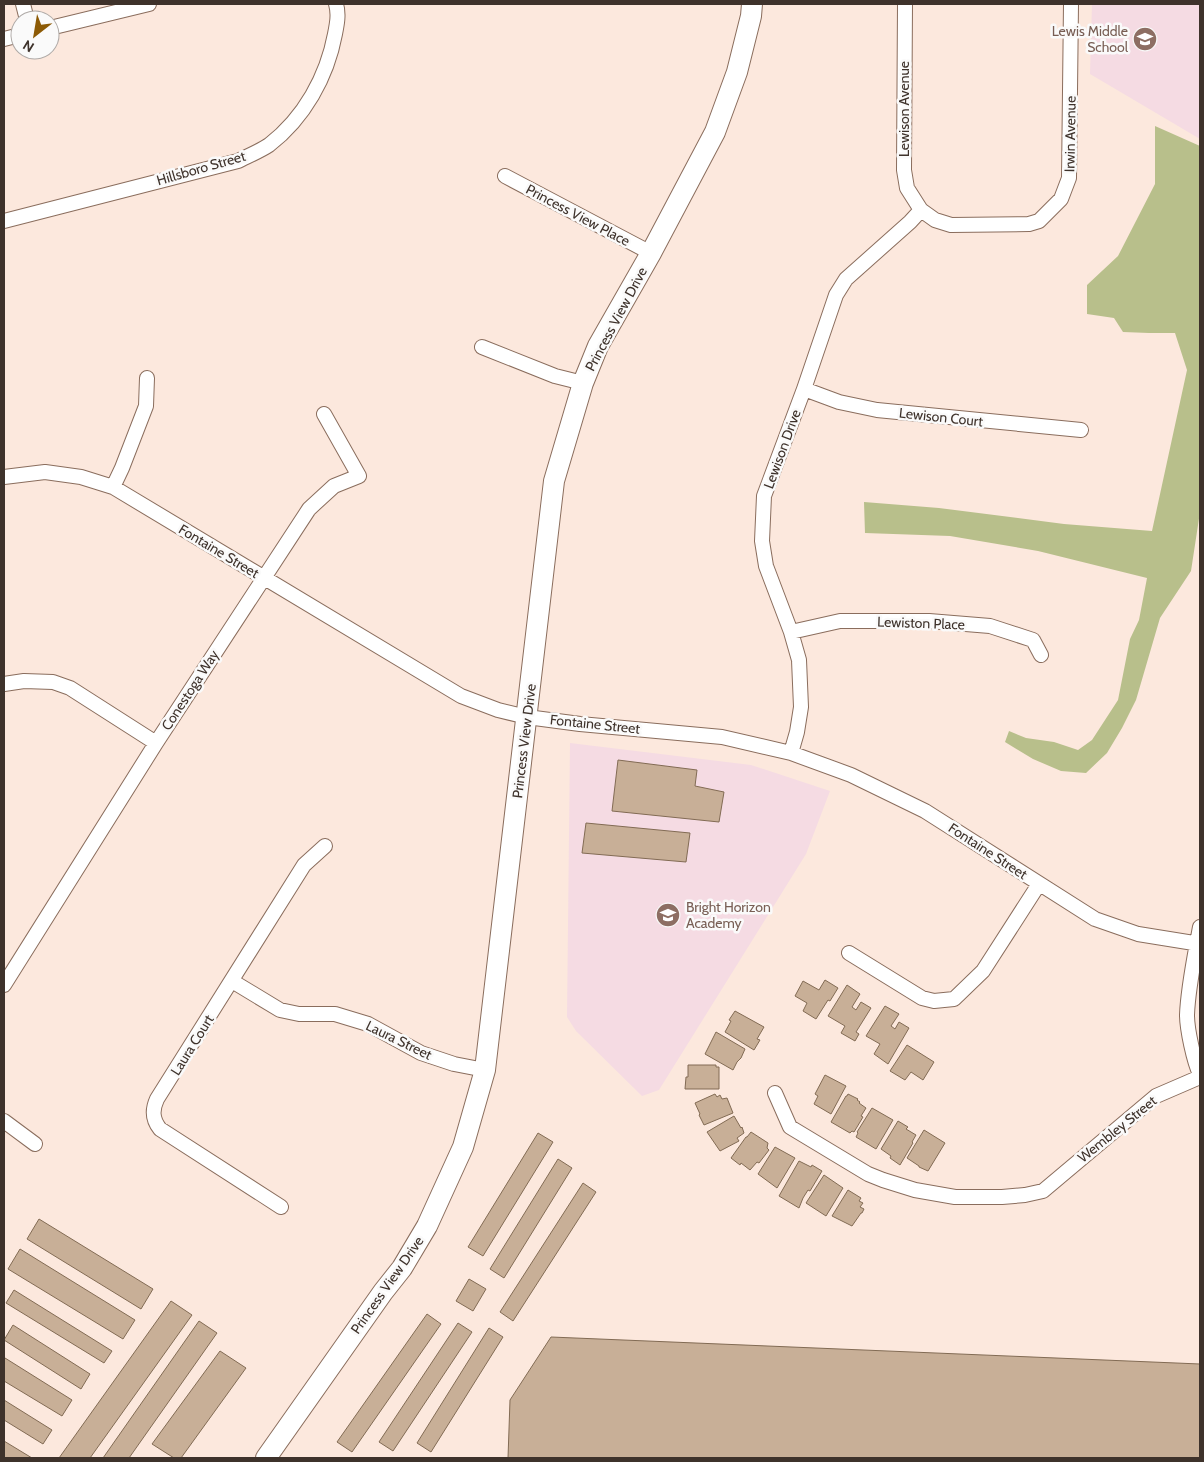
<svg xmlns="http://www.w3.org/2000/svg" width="1204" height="1462" viewBox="0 0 1204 1462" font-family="Cabin,sans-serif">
<rect width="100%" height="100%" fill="#fce8dd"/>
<path fill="#f5dbe3" d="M1092,4H1200V139L1090,74Z
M570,743L751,765L830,791L806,854L659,1090L642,1096L576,1031L567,1017Z"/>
<path fill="#b8bf8b" d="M1155,126L1200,146V512L1191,571L1160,618L1136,700L1122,728L1107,753L1086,773L1061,771L1033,759L1005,742L1009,731L1026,738L1054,742L1078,750L1092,740L1118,700L1130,639L1139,620L1147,578L1038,551L950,536L865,533L864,502L939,508L1064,524L1152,531L1187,370L1175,333H1149L1123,332L1114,318L1087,314V285L1118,256L1155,184Z"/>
<path fill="#c8af97" stroke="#826b54" d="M618,760L697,770L695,786L724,792L719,822L612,811Z
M586,823L690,833L686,862L582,853Z
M825,980L838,988L830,1001L828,1000L816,1019L803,1011L807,1003L795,996L803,981L819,990Z
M847,985L860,994L852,1007L856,1010L861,1002L871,1008L856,1032L859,1034L855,1041L841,1033L845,1026L828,1016Z
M885,1006L899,1014L891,1026L895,1029L899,1022L909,1028L888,1064L874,1054L880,1044L866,1036Z
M735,1011L764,1027L757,1039L760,1040L754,1050L725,1032L731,1021L729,1020Z
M716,1032L745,1049L741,1058L737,1062L733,1070L705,1054Z
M907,1045L934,1062L923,1080L911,1072L905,1080L890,1071Z
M688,1065H716V1067H719V1089H685L686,1077H688Z
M825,1075L846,1086L831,1114L814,1104L818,1096L815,1094Z
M715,1094L717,1097L720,1095L722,1099L727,1098L733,1113L704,1125L699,1115L700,1114L695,1103Z
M848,1094L858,1099L857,1100L860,1102L859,1103L866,1108L861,1116L863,1117L854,1132L852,1131L850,1133L831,1122L846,1096H847Z
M872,1108L893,1120L876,1149L856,1137L858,1133L857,1132Z
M734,1116L741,1128L742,1127L744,1133L737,1138L739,1141L720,1151L707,1132Z
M898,1121L908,1127L906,1129L916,1135L912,1142L913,1143L900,1165L890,1158L891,1156L881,1149Z
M924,1130L945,1143L928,1171L919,1167V1166L907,1158Z
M751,1132L768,1143L767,1148L769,1150L759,1163L757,1162L750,1170L741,1163L740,1165L731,1158L746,1137H747Z
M538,1133L553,1142L483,1256L468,1247Z
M775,1147L795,1158L777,1188L758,1174Z
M558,1159L572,1168L504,1278L490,1269Z
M799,1161L811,1167L812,1165L822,1171L810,1191L808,1190L803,1198L799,1208L779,1196Z
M824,1175L843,1188L826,1216L806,1203Z
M583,1183L596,1192L513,1321L500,1312Z
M848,1190L861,1198L859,1201L863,1203L860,1207L864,1209L862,1213H861L852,1226L832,1216Z
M39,1219L153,1289L141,1309L27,1239Z
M20,1249L135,1320L123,1339L8,1269Z
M469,1279L486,1289L473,1311L456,1301Z
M14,1290L112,1351L104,1363L6,1303Z
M171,1301L192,1315L90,1458H59Z
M427,1314L441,1324L352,1452L337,1442Z
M199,1321L217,1333L129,1458H103Z
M458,1323L472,1332L393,1451L379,1442Z
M13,1325L90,1374L81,1389L4,1340Z
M489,1328L503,1337L431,1452L417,1443Z
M551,1337L1200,1364V1458H508L510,1400Z
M220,1351L246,1368L181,1458H174L152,1444Z
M5,1358L72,1400L62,1416L4,1381V1361Z
M4,1400L52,1430L43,1444L4,1420Z
M4,1441L32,1458H4Z"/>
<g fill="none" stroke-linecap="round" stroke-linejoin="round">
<g stroke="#8a6d5d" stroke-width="16">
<path id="minor" d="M23,4L27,20
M905,4L904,170L907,188L921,210L935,220L951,225L1029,224L1039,221L1061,199L1069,178L1071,4
M50,28L149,4
M4,39L20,35
M505,176L651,253
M4,221L238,161C248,156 260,151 269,145C304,118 327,77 335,34C337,24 339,14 336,4
M482,347L555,376L583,383
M804,389L839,402L877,410L1081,430
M4,477L45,472L81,477L113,487L461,696L498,710L527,717L580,724L722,737L791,753L851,775L925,811L1095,919L1138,934L1200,944
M113,487L122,468L146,406L147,378
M791,632L840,621H929L990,626L1033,640L1041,655
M4,684L24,681L53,682L70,688L156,743
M791,753L797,732L801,707L799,660L791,632L766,566L762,541L764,496L804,389L836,295L846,279L910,222L921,210
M1200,927C1195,955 1188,987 1187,1015C1187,1029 1194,1062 1200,1074
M849,953L922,998L934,1001L954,999L983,971L1039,884
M232,981L280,1010L299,1014H335L368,1024L421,1053L454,1064L485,1070
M4,985L156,743L309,509L334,486L359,476L324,414
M775,1093L790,1127L868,1174L883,1180L915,1190L955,1197H1002L1025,1195L1043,1191L1156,1096L1200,1077
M4,1121L35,1144
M281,1207L160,1129C152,1119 152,1110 157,1099L304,865L325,846"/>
</g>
<g stroke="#8a6d5d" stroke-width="22">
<path id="secondary" d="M266,1458L383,1292L402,1268L427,1226L463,1147L485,1070L554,481L583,383L598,346L651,253L715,132L737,72L751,16L752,4"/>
</g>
<use href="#minor" stroke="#fff" stroke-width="14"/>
<use href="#secondary" stroke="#fff" stroke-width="20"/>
</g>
<defs>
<g id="school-disc" transform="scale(1.25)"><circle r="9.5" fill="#8d6e63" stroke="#fafafa"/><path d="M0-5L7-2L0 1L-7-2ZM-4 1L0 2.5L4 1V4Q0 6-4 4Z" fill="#fff"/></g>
</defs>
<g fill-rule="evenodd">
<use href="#school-disc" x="1145" y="39"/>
<use href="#school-disc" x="668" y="915"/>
</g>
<g text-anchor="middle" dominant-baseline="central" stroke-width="5" stroke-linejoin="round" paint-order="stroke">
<g font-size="14" fill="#785e54" stroke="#fafafa" text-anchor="end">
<text x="1128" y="31">Lewis Middle<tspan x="1128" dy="16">School</tspan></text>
<text x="686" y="907" text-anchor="start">Bright Horizon<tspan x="686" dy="16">Academy</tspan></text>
</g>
<g font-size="14" fill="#3e322b" stroke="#fafafa">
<text transform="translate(904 109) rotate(-90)">Lewison Avenue</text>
<text transform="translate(1070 134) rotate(-89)">Irwin Avenue</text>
<text transform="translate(201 168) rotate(-16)">Hillsboro Street</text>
<text transform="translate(578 215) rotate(28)">Princess View Place</text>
<text transform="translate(616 319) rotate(-62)">Princess View Drive</text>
<text transform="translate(941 417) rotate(6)">Lewison Court</text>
<text transform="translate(782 449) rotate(-70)">Lewison Drive</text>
<text transform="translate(219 551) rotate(31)">Fontaine Street</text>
<text transform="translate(921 623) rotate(2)">Lewiston Place</text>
<text transform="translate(190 690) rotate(-57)">Conestoga Way</text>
<text transform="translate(595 724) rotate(6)">Fontaine Street</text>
<text transform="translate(524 741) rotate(-83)">Princess View Drive</text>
<text transform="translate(988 851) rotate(33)">Fontaine Street</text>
<text transform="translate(399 1040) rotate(26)">Laura Street</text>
<text transform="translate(192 1045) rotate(-58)">Laura Court</text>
<text transform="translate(1117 1129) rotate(-39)">Wembley Street</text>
<text transform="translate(387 1285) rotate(-55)">Princess View Drive</text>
</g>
</g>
<rect width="1204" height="1462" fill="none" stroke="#3e322b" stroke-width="10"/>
<g transform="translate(35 35) rotate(211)"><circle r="24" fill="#fafafa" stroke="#afaaa7"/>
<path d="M0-4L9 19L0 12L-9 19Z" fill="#8c5a05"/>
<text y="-8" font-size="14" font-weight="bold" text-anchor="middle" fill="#3e322b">N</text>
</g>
</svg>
